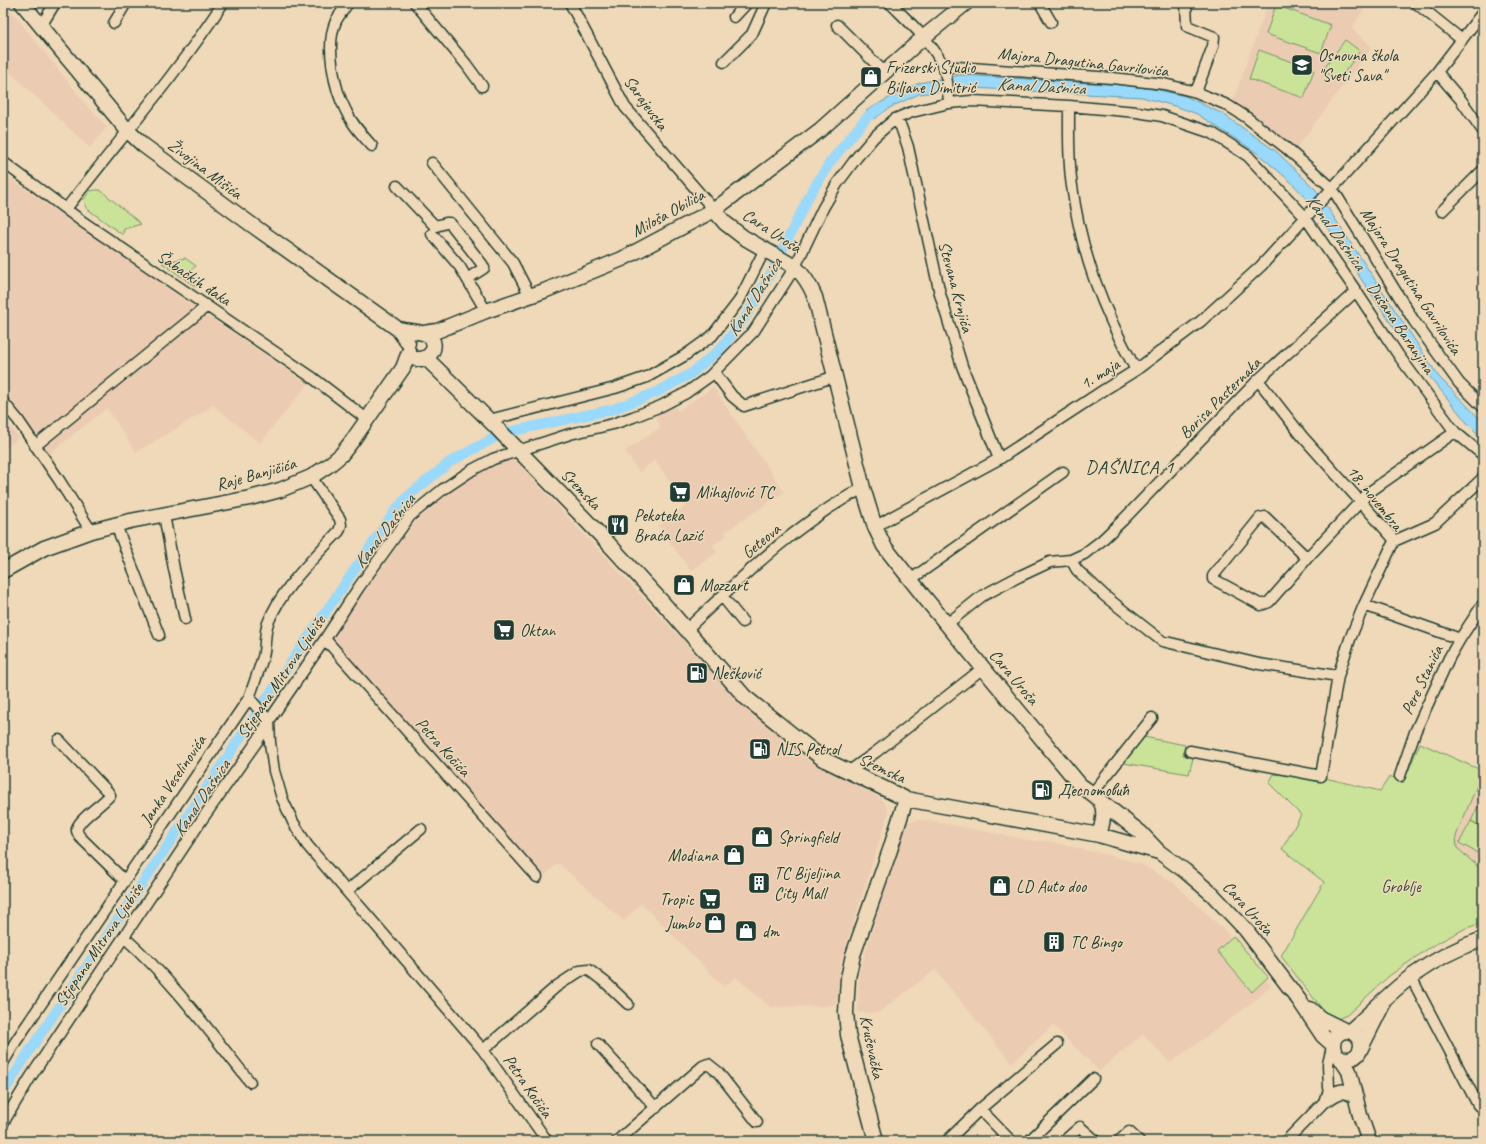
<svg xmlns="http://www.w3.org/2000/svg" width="1486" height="1144" viewBox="0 0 1486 1144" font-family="Caveat,sans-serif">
<rect width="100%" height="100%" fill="#efd9b8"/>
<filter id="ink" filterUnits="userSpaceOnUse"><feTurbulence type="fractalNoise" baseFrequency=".025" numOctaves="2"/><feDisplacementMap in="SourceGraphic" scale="8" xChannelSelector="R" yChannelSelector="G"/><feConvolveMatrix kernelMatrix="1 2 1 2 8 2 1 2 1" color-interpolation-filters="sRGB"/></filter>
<g filter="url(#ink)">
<path fill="#eccbb3" d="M3,3H5L89,108L107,127L90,148L13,75L3,67Z
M1268,3H1367L1352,29L1372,47L1295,150L1232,104Z
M3,173L138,268L308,384L260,443L213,405L197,416L136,452L107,408L49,454L3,391Z
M713,387L784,492L725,532L727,535L713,545L717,552L691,571L658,526L686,506L655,460L639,472L625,451L661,427L656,419L659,413L673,405L678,411Z
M3,416L19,438L3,450Z
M512,457L731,692L782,738L829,769L883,800L888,811L886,820L840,965L837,999L835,1004L827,1006L770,1007L736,977L724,987L641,903L624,921L558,863L543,877L330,638L413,524L440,500L473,475L492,463Z
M1483,771V871L1457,848L1456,836Z
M917,820L932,821L1033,841H1048L1139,863L1174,883L1224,930L1271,985L1252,1003L1170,1063L1143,1034L1099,1071L1053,1025L1012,1063L935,970L878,1013L858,1012L859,973L906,823Z"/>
<path fill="#cae399" stroke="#749066" d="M1276,5L1331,25L1321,53L1266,34Z
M1345,40L1360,51L1338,81L1323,70Z
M1259,50L1314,70L1304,98L1249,79Z
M95,190H100L104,193L141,224L124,229L123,235L86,208L84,199L90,191Z
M185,258L196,266L191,270L196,287L162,263Z
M1144,737L1185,745L1183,755L1193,758L1189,774L1123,763Z
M1420,743L1483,771L1456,836L1457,848L1483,871V923L1466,928L1432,946L1389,976L1347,1015L1337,1019L1326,1014L1281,956L1324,882L1282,849L1301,815L1269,783L1274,774L1325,778L1380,791L1390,776L1403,783Z
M1482,798L1483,799V827L1471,821Z
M1471,821L1483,828V856L1459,843Z
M1233,936L1268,977L1252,992L1217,951Z"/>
<path fill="#99d9fb" stroke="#689bab" d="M960,75L1124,85L1159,90L1185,96L1223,114L1277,152L1316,190L1439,377L1483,422V439L1468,424L1413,356L1357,273L1327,226L1306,198L1290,181L1257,153L1197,114L1178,107L1142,97L972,88L919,94L891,107L874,119L866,111L887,99L919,83Z"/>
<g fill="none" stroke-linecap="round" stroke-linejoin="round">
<path stroke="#99d9fb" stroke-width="10" d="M3,1093L30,1050L296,655L397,508L407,497L450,462L503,433L614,409L657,392L692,373L720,349L745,318L771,273L810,194L831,161L867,117L881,108"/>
<g stroke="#1f3d34" stroke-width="13">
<path id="street" d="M348,3C344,9 339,15 336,21C325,44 334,89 346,111C352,124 362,135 372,146
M415,3L466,64L482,86
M570,3L625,107L714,210
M890,3C909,22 932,42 943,66C948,77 948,92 949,103
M1040,3L1051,22
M1186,3L1187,26L1214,37L1213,46L1196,92
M1416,3L1462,40
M734,17L747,3
M114,23L126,3
M837,25L884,72
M41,26L55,3
M724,62L752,34L766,3
M943,66L1112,78L1164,84L1196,92L1208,97L1227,105L1246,117L1285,147L1332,188L1414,321L1459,383L1483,407
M1437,72L1461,100L1483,131
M1069,106C1069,133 1068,160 1072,186C1081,254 1103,310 1136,370
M895,119L901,127L908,147L940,294L962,366L999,459
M3,162L83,222L313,378L368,420
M432,163L513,263L530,296
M397,186L433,224L436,226L446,223H450L482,264L484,268L467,279
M66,209C119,140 176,75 223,3
M1442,211L1483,170
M432,234L460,267L486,311
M714,372L732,396L744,406L836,376
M3,402L18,420L59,480L91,531
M489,420L615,388L647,377L684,356L712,336L739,301L765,249
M35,446L207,306
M164,515L174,569L185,619
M116,525L159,635
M875,527L890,518L999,459L1104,390L1136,370L1201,321L1261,266L1329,192L1437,72L1483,12
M1394,541L1435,523L1483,478
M1307,558L1265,517L1260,518L1213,576V579L1261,605L1269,602L1304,562L1307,558L1360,502L1368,493L1455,432
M1071,560L1077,570L1106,597L1162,641L1259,664L1338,676L1350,639L1364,605L1394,541L1392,537L1302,436L1258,380
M910,580L1063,472
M722,596L743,622
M1364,605L1460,639
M947,624L982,596L1018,577L1050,562L1071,560L1084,554L1101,541L1123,520L1258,380L1356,291
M687,629C741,578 796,523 863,488
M325,639L537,877
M249,698L269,721L270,743L274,771L282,798L293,822L307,845L483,1050L547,1141
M59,740L108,792L110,795C102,805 83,816 78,826C75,830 78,834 80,837L125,881
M1190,751L1321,776L1338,676
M848,772L876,752L983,668
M1400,776L1415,732L1449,658L1460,639L1483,604
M1092,794L1152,718
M347,891L421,829
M124,937C172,980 210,1032 250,1082
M1411,977L1478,1105
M598,1044L656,1108
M483,1050L557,986L580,971L589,970L606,983L628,1004
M3,1063L16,1041L249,698C254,684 259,670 263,657C266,646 264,634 268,623C281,589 314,558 339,531L341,525L340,519L311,477
M980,1109L1011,1141
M3,1123L30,1078L203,818L258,740L269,721L325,639L359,587L410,516L442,490L472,470L493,459L570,434L613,424L633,417L661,406L686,393L710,376L754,331L795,267L823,208L837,184L857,157L874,137L895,119L912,112L949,103L972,101L1069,106L1137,112L1162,116L1212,133L1248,156L1305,217L1356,291L1399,356L1455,432L1483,455
M617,1141L703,1066L708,1064L718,1072L757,1122
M947,1141L980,1109L1057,1044
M1029,1141L1093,1079
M1064,1141L1080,1127L1096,1141
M1119,1141L1129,1132L1139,1141
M1286,1141L1327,1099L1329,1088L1328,1064L1332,1047"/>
</g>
<g stroke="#1f3d34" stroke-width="17">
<path id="secondary" d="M22,3L127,130L143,145L252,225L398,329L408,343
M714,210L725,223L743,237L795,267C805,276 810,285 815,297L863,488L875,527L884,546L925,598L1080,785C1085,789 1097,796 1100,801C1106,810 1102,826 1099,835
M398,329C405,331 423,331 429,336C440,346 430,360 417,359
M424,333L437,331L486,311L544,291L622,259L714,210L820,130L924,37L966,3
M426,358L495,426L607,542L664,604L745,697L823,759L906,799L1099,835L1159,852
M3,571L44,548L91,531L130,521L250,498L280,490L311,477L329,465L341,455L352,441L403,368L409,352
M1100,801L1141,833L1159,852L1185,871L1212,894L1246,930L1299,1000L1323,1036L1332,1044
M1310,1009L1320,1018L1346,1031
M1333 1045a14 14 0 1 1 28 0a14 14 0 1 1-28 0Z
M1350,1031C1371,1013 1390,992 1412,976C1433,961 1459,947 1483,939
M1361,1048L1382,1006
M1341,1059L1349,1071L1360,1115L1369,1141
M1327,1099C1338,1091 1344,1088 1356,1097
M876,1141L848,1035L846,1012L848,978L853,955L890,850L906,799"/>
</g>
<use href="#street" stroke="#efd9b8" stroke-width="10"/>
<use href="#secondary" stroke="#efd9b8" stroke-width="14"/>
</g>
</g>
<defs>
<g id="school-square" transform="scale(1.15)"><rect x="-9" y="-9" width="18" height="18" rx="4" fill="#1f3d34" stroke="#efd9b8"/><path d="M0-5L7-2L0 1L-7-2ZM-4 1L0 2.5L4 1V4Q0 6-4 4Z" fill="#fff"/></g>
<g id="shop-square" transform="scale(1.15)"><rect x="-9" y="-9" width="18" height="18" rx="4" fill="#1f3d34" stroke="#efd9b8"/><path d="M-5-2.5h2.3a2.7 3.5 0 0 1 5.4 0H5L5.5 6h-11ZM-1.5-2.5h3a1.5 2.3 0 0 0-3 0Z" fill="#fff"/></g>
<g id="supermarket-square" transform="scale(1.15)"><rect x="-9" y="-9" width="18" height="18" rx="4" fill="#1f3d34" stroke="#efd9b8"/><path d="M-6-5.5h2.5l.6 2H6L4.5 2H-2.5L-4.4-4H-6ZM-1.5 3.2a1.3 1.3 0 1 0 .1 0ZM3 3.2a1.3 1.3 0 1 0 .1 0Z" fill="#fff"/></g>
<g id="restaurant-square" transform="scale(1.15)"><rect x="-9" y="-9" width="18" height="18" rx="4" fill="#1f3d34" stroke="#efd9b8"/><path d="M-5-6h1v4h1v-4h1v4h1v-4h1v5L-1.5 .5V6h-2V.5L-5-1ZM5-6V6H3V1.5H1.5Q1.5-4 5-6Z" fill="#fff"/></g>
<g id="fuel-square" transform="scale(1.15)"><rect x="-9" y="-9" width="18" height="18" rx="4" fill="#1f3d34" stroke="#efd9b8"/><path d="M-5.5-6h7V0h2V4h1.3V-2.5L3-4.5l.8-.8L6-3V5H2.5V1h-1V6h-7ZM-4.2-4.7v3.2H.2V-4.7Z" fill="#fff"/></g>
<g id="building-square" transform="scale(1.15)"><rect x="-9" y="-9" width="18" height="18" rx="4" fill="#1f3d34" stroke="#efd9b8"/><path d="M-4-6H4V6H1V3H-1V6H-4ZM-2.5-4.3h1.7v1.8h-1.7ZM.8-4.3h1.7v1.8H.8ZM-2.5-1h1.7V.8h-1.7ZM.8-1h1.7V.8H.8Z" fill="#fff"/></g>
</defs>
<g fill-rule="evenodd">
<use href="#school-square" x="1302" y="65"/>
<use href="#shop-square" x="871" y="77"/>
<use href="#supermarket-square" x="680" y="492"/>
<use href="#restaurant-square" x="618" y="525"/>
<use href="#shop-square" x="684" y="585"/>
<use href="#supermarket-square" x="504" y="630"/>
<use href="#fuel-square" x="697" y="673"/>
<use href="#fuel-square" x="760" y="749"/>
<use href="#fuel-square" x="1042" y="790"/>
<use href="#shop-square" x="762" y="837"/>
<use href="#shop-square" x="734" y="855"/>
<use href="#building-square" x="759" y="883"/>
<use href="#shop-square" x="1000" y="886"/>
<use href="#supermarket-square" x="710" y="899"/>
<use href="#shop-square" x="715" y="923"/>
<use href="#shop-square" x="746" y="931"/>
<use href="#building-square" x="1054" y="942"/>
</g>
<g text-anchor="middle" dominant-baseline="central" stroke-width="3" stroke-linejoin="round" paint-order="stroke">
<g font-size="17" fill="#1f3d34" stroke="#efd9b8" text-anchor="start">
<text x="1318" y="55">Osnovna škola<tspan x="1318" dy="20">"Sveti Sava"</tspan></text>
<text x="886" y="67">Frizerski Studio<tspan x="886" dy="20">Biljane Dimitrić</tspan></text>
<text x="696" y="492">Mihajlović TC</text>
<text x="634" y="515">Pekoteka<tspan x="634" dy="20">Braća Lazić</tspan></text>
<text x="700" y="585">Mozzart</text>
<text x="520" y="630">Oktan</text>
<text x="712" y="673">Nešković</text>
<text x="776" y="749">NIS Petrol</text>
<text x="1058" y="790">Деспотовић</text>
<text x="778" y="837">Springfield</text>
<text x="718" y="855" text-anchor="end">Modiana</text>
<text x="774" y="873">TC Bijeljina<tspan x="774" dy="20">City Mall</tspan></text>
<text x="1016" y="886">LD Auto doo</text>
<text x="694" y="899" text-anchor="end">Tropic</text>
<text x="700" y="923" text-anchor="end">Jumbo</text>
<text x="762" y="931">dm</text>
<text x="1070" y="942">TC Bingo</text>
</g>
<g font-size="17" fill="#1f3d34" stroke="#efd9b8">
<text transform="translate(1083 62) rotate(6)">Majora Dragutina Gavrilovića</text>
<text transform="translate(646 103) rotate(54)">Sarajevska</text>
<text transform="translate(205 169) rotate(37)">Živojina Mišića</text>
<text transform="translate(668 213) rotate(-29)">Miloša Obilića</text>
<text transform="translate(772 231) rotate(33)">Cara Uroša</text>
<text transform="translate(194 278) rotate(34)">Šabačkih đaka</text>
<text transform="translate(1411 281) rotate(57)">Majora Dragutina Gavrilovića</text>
<text transform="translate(956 287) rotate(75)">Stevana Krnjića</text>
<text transform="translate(1401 328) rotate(56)">Dušana Baranjina</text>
<text transform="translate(1100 374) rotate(-32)">1. maja</text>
<text transform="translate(1220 398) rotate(-45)">Borisa Pasternaka</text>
<text transform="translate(256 474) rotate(-16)">Raje Banjičića</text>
<text transform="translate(581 489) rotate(46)">Sremska</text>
<text transform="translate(1375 498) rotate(51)">18. novembra</text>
<text transform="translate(761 541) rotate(-40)">Geteova</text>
<text transform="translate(281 677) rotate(-56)">Stjepana Mitrova Ljubiše</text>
<text transform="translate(1014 677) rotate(50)">Cara Uroša</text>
<text transform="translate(1422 680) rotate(-64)">Pere Stanića</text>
<text transform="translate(443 747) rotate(48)">Petra Kočića</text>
<text transform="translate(882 768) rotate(25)">Sremska</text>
<text transform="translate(173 780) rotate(-56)">Janka Veselinovića</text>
<text transform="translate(1248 908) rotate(48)">Cara Uroša</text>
<text transform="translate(99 945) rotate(-56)">Stjepana Mitrova Ljubiše</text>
<text transform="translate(872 1047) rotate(78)">Kruševačka</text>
<text transform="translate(528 1086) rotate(55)">Petra Kočića</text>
</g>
<g font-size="17" fill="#304e3e" stroke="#efd9b8">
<text x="1401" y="886">Groblje</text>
</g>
<g font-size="18" font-style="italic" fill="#2b4d48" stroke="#efd9b8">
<text transform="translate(1041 86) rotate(3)">Kanal Dašnica</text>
<text transform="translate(1336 232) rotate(54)">Kanal Dašnica</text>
<text transform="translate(754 297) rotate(-58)">Kanal Dašnica</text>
<text transform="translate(384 531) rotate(-52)">Kanal Dašnica</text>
<text transform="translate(201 798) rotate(-56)">Kanal Dašnica</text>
</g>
<g font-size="19" letter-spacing="1" fill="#1f3d34" stroke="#efd9b8">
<text x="1130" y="467">DAŠNICA 1</text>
</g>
</g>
<rect width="1486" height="1144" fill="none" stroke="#efd9b8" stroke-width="16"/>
<rect x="8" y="8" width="1470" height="1128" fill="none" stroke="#1f3d34" stroke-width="1.5" filter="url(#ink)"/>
</svg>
